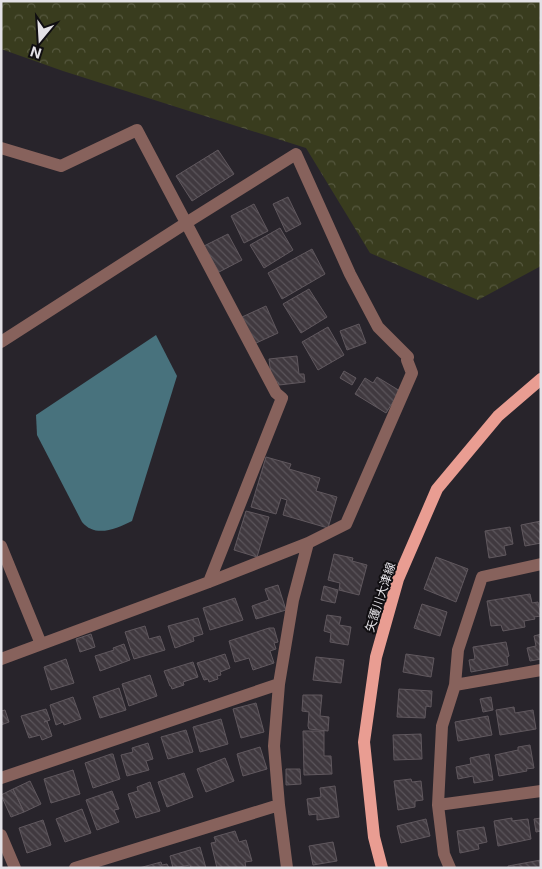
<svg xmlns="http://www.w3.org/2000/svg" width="542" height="869" viewBox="0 0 542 869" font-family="Inter,'Noto Sans JP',sans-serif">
<defs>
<pattern id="forest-crowns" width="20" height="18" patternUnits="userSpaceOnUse" patternTransform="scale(1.25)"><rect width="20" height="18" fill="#393c1e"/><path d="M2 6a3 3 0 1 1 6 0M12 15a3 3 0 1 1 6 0" fill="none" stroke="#56583f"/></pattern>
<pattern id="building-back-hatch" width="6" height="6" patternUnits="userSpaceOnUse" patternTransform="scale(1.25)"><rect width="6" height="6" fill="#40393f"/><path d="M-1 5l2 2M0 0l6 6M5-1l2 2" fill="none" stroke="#5b555b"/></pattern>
</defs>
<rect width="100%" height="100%" fill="#28242b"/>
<path fill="url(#forest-crowns)" d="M1,1H541V266L478,300L370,253L306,148L63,71L1,49Z"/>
<path fill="#48727d" d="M156,335L177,376L132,521C116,529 95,538 82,522L37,435L36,415Z"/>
<path fill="url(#building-back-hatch)" stroke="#60585e" d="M218,150L234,174L192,201L176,176Z
M288,197L301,224L286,232L273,204Z
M254,204L268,231L244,243L231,216Z
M280,228L293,250L264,268L250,245Z
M228,234L242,260L219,272L204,246Z
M312,249L325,274L282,299L268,273Z
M309,289L327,317L301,333L283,304Z
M266,306L278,333L254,344L242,317Z
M359,324L366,343L347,350L340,331Z
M328,327L344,355L318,370L302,342Z
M297,356L299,374H304L305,382L279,385L278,382L272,383L269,359Z
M344,371L356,378L352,385L340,378Z
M377,377L400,391L386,413L355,394L365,378L373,383Z
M266,457L291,464L289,469L320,478L316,491L337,497L328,528L283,515L287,500L281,498L276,514L251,507Z
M246,511L269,517L257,557L234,550Z
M541,521V543L525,546L521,525Z
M510,527L513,544L504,546L506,555L489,558L485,531Z
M334,554L353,558L352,561L367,565L359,595L339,590L340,583L328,580Z
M436,557L468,569L456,602L424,589Z
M278,585L286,610L256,619L252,606L269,600L265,589Z
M324,586L338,590L335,603L321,600Z
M530,594L532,603L538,602L541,616L534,617L535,619L524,621L525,627L503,631L501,625L491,626L487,601Z
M235,598L243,620L210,630L203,608Z
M422,604L447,612L440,636L414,628Z
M327,615L341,617L339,625L351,627L348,645L330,642L331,633L324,631Z
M198,618L203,634L193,637L194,641L175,648L168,626Z
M145,626L149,639L160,636L165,650L134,659L125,632Z
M269,628H274L278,642L274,643L276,649L270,651L274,663L253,670L249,658L235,662L229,641Z
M91,634L95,647L80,652L76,639Z
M541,634V659L530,661L527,648L536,646L534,636Z
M506,642L509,656L507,657L508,665L471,672L469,660L475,659L473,647Z
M124,644L130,660L100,671L95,656L114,650L113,648Z
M225,654L230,668L220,672L221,675L217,676L218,679L209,682L208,679L204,680L197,663Z
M406,654L434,658L431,677L403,672Z
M316,657L344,660L341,683L313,680Z
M66,659L74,683L51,690L44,667Z
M193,662L198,677L183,682L184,685L172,689L171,686H170L164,671Z
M150,675L157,696L129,706L122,684Z
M119,688L126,710L100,718L93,697Z
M399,689L432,691L431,707L426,706L425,718L397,717Z
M303,695H322L320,716L329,717L328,731L309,729L308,726L309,712L302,711Z
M73,697L81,719L64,725L63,722L56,725L50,705Z
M491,697L493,710L483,712L480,699Z
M256,703L264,732L241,738L233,709Z
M514,707L515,713L533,710L536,729L500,735L496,710Z
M46,709L50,720L44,722L47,721L52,736L42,740L40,735L29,738L21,716Z
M5,710L9,722L1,725V711Z
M488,716L492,735L458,741L455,722Z
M221,719L228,744L200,752L193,727Z
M186,730L193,752L168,759L161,737Z
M303,731H324V756H331L332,774L304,775Z
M421,734L422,759L394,760L393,735Z
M148,743L153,759L146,761L149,770L127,776L121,755L133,752L132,748Z
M530,745L534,768L526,769L527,771L499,776L495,755L518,750V747Z
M260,747L267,769L243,776L237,754Z
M111,754H113L120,779L93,788L85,763Z
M489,754L493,780L474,783L473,776L458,779L456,767L471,764L470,758Z
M225,758L234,781L206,792L197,769Z
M286,769H300L301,784L286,785Z
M73,770L80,794L51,803L44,779Z
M184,773L193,797L167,807L158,782Z
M411,779L412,782L421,781L423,800L415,801V807L398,810L394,781Z
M30,781L41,804L24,812L13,789Z
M150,782L160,811L136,818L128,794L138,791L137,787Z
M335,786L339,817L317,820V814L309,815L307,799L321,797L320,788Z
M13,789L24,812L11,817L1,795Z
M112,791L119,809L114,810L119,822L97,830L86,800Z
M82,809L91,833L65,842L56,819Z
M512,818V821L528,819L531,839L498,846L494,821Z
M541,818V831L536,832L534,819Z
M426,819L430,836L401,843L397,826Z
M43,820L51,845L27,853L19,828Z
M484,827L487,842L478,844L479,849L460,853L457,831Z
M235,831L239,842L246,840L252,861L245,862L246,868H217L211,843L216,842L214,837Z
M333,842L337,861L313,865L309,846Z
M200,847L206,868H191L190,865L173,868L170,856Z
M541,860V868H508V866Z
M161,862L162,865L167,864L169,868H139Z"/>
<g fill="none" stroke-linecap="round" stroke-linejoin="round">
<path stroke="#87625c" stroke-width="12" d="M1,148L61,166L137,130L276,393L282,398L209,582
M1,342L186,223L296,154L350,274L378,327L408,357L407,360L412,373L346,524L308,543L209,582L1,659
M1,546L41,644
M455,685L541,670
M1,778L279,684
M438,805L541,791
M1,835L15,868
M75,868L279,805
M287,868L279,805L274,746L279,684L293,600L308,543
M450,868L444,854L438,805L442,726L455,685L458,650L482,577L541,564"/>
<path stroke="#e99d92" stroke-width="12" d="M382,868L374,837L364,742L376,657L398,579L437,489L498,416L541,379"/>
</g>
<g text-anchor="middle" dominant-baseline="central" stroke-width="4" stroke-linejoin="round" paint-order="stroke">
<g font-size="12" fill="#e3e1e6" stroke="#100e11">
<text transform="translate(380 597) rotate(-72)">矢護川大津線</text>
</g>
</g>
<rect width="542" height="869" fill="none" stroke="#e3e1e6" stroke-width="5"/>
<g transform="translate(40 40) rotate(198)" stroke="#100e11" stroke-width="4" paint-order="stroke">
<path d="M0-4L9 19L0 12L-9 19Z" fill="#e3e1e6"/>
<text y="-8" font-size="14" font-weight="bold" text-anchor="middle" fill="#e3e1e6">N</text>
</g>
</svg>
